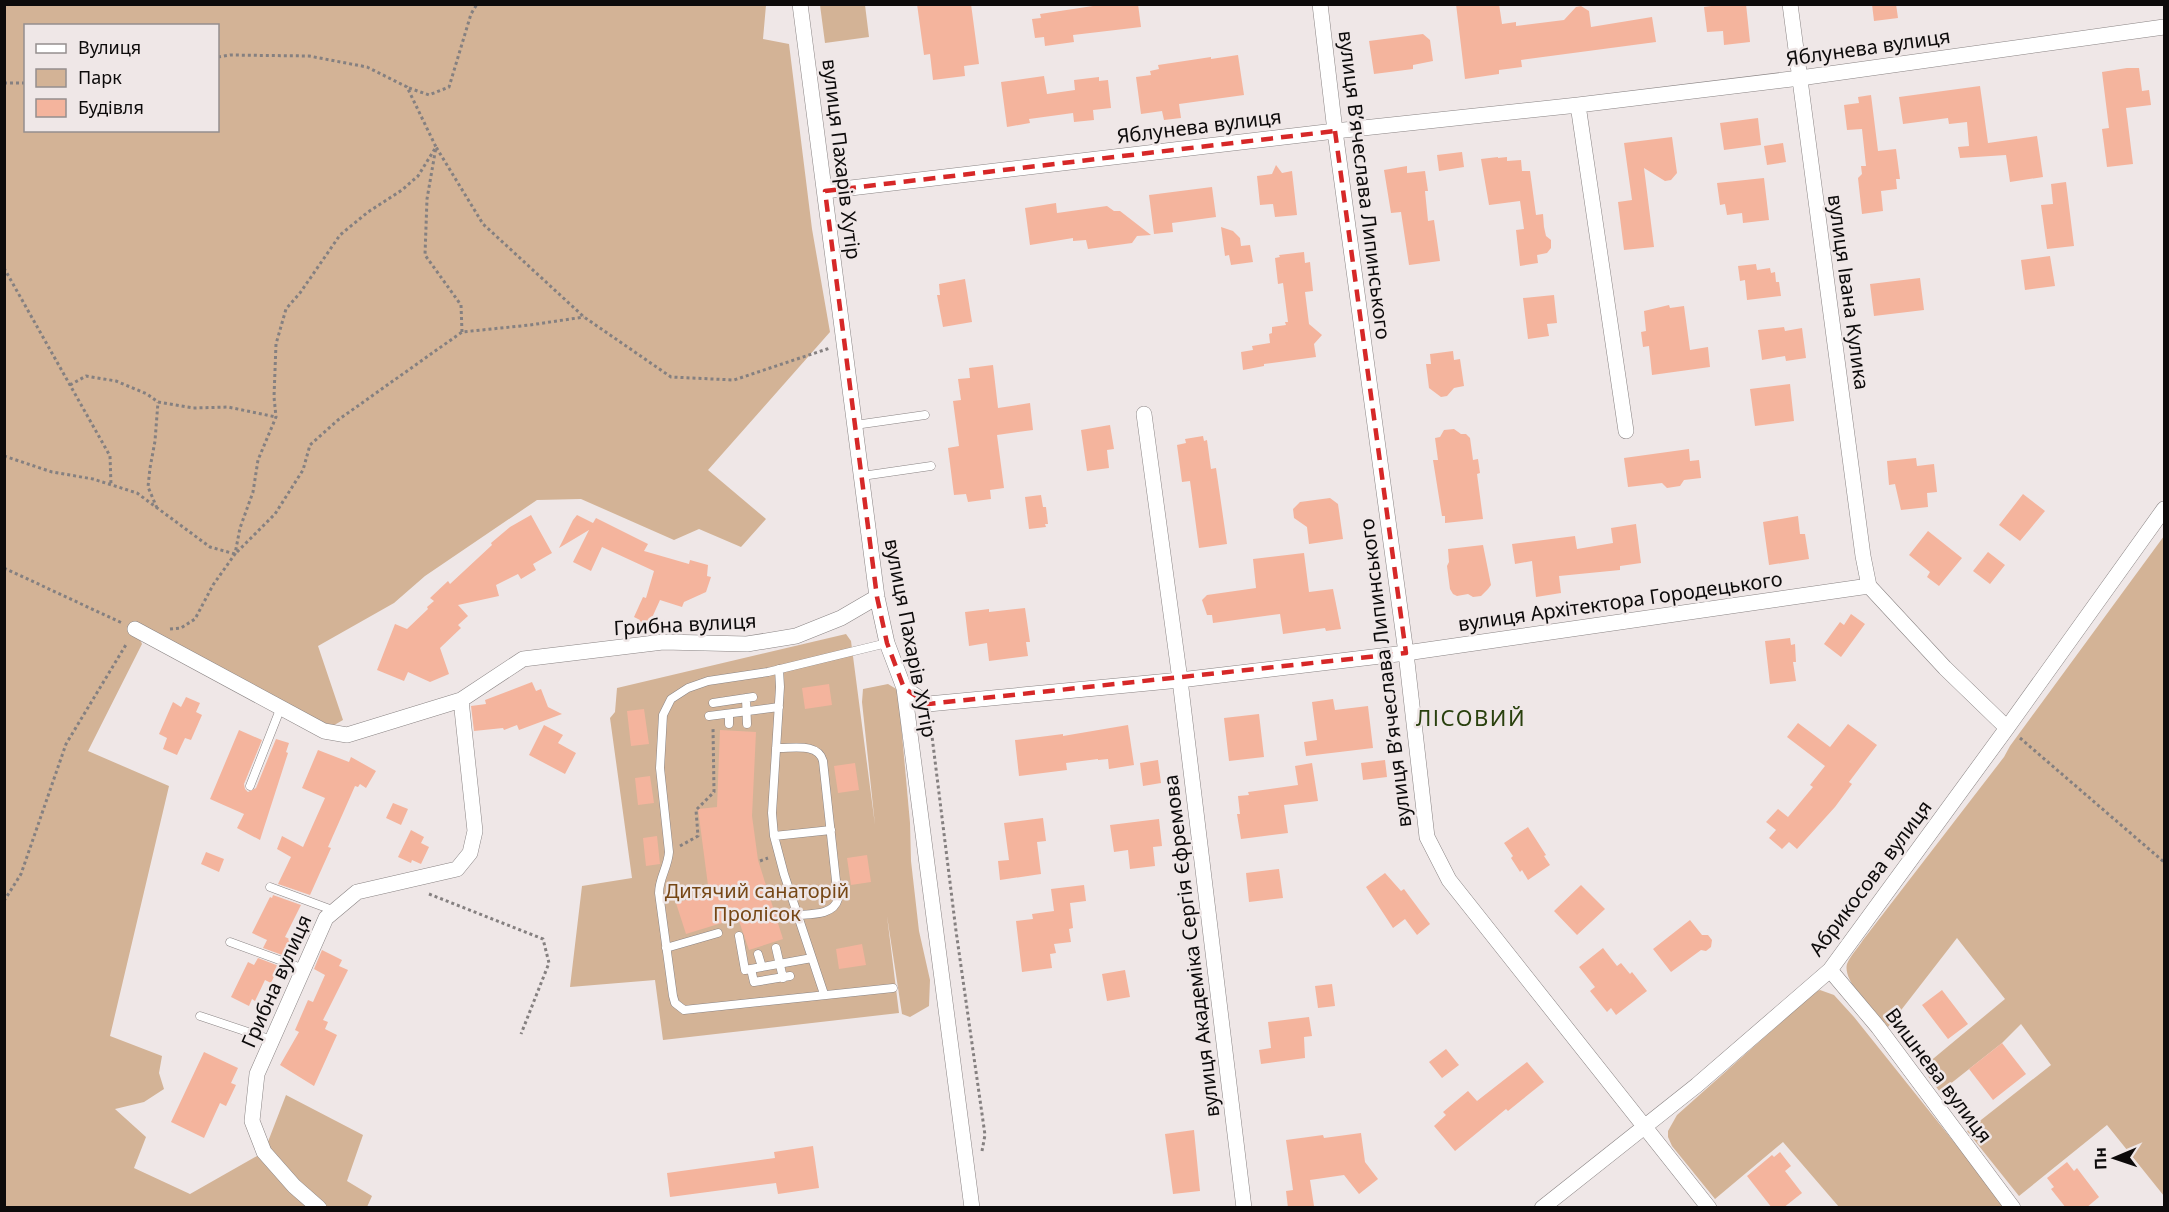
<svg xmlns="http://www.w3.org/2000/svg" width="2169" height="1212" viewBox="0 0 2169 1212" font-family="'Noto Sans',sans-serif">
<rect width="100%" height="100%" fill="#efe7e7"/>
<path fill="#d3b396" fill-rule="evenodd" d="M5,5H766L763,39L789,44L812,229L830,332L708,470L766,519L741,547L699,529L674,540L581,499L537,500L425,576L394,603L318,646L343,720L324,731L136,630L142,644L88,751L169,786L110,1036L162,1056L159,1073L164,1089L144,1102L115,1109L146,1137L134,1168L190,1194L264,1152L286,1095L363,1135L347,1181L372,1196L367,1207L5,1208ZM26,26H218V130H26Z
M820,5H865L869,37L825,43Z
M2164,536V1196L2107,1125L2019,1196L1967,1131L2051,1065L2021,1024L2002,1043L1940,1092L1922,1068L2005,999L1957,938L1888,1027C1876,1013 1842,982 1847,964C1850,956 1858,948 1863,940L2004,757L2010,746Z
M846,634L851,641L875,825L862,702L863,689L888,684L898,690L910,823L911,861L919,931L930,980L929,1006L910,1017L902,1014L887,916L899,1013L663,1040L655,980L570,987L582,886L632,878L610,718L615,712L617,688Z
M1820,990L1834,995L1854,1017L2006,1207H1839L1783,1142L1715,1199L1672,1146L1668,1137V1131L1677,1115L1815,992Z"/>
<path fill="#f4b49d" d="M917,4H971L979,64L964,66L965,76L933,80L930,54L924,55Z
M1093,4H1138L1141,27L1073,35L1074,42L1045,46L1044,37L1035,38L1032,19L1041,18L1040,14L1093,6Z
M1456,4H1499L1502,24L1516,22V26L1564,20L1576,7L1581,6L1589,11L1591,27L1652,17L1656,42L1521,60L1522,67L1499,70V74L1465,79Z
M1725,4H1746L1750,42L1724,45L1723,31L1707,32L1704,7Z
M1872,4H1896L1898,18L1874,21Z
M1423,34L1430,40L1433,61L1413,65V69L1374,74L1369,41Z
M1238,55L1244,95L1179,104L1181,118L1164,120L1162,111L1141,114L1136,77L1151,75L1150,71L1159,69L1158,65L1211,57V59Z
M2127,68H2139L2142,91L2149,90L2151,105L2126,108L2133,164L2107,167L2102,129L2109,128L2102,72Z
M1044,76L1047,94L1075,90L1074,80L1099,77V81L1108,80L1111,108L1093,110L1094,120L1074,122L1073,113L1029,119L1030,123L1007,127L1001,82Z
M1980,86L1988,143L2037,136L2043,177L2010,182L2006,155L1960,158L1958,147L1969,146L1967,122L1949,124L1948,118L1903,124L1899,97Z
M1871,95L1878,151L1896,149L1900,179H1896L1897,189L1881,191L1883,211L1862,214L1858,178L1862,174L1861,166H1866L1862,129L1847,130L1844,105L1859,103L1858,97Z
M1758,118L1761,145L1724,150L1720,123Z
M1672,137L1677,173L1671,180L1665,181L1644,168L1654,247L1624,250L1618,202L1632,200L1624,143Z
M1783,143L1786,162L1767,165L1764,146Z
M1462,152L1464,167L1439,171L1437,155Z
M1498,157V158L1507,157V161L1521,160L1522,171H1530L1536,215L1543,214L1544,227L1546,236L1551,240V248L1547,253L1537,255L1538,263L1520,266L1516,230L1524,229L1520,201L1489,205L1481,159Z
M1276,165L1282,173L1292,171L1297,215L1275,217L1273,204L1260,205L1257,176L1272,174Z
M1407,166V173L1425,171L1428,191H1425L1428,221L1434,220L1440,261L1409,265L1401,212L1391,213L1384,170Z
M1764,178L1769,220L1743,223L1742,213L1727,215L1725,204L1720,205L1717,183Z
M2066,182L2074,246L2047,249L2041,205L2053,204L2051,184Z
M1212,187L1216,217L1172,223L1173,232L1154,234L1149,195Z
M1056,203L1057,213L1107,206L1114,211H1120L1151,235L1137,236L1132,243L1088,249L1086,240L1073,241V238L1030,245L1025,208Z
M1221,227L1233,231L1240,238L1241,246L1250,245L1253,262L1231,265L1229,255L1225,256Z
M1304,252L1305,263L1310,262L1313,291L1305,292L1309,324L1322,335L1314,344L1316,357L1264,364V366L1243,370L1241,352L1253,350L1252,346L1270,343L1269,334L1272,333V327L1286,325L1285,322H1288L1283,283L1278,284L1275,258L1280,257L1279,255Z
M2050,256L2055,286L2025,290L2021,260Z
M1756,264L1757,270L1770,268L1771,273L1775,272L1776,282H1779L1781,296L1747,300L1745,280L1740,281L1738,266Z
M1920,278L1924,310L1874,316L1870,284Z
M965,279L972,322L943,327L937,295H940L939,284Z
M1554,295L1557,323L1547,324L1549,336L1528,339L1523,298Z
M1669,305L1670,308L1684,306L1690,350L1708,347L1710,367L1652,375L1649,346L1643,347L1641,332L1646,331L1644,311Z
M1784,327L1785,331L1802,328L1806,358L1786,361L1785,356L1762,360L1758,330Z
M1453,351L1454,360L1460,359L1464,386L1454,388L1447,396L1441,397L1429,388L1426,364H1431L1430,354Z
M993,365L998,408L1030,403L1033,430L997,435L1004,488L990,490L991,499L968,502L966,494L954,495L948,448L959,446L953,401L961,400L958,379L970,378L969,368Z
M1790,384L1794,421L1755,426L1750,389Z
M1110,425L1114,449L1107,450L1109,468L1087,471L1081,430Z
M1454,429L1461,434H1466L1470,438L1473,460L1478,459L1480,473L1477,474L1483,519L1445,523V516H1442L1433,460H1438L1435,438L1440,437L1444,430Z
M1203,436L1204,441L1207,440L1211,469L1216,468L1227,544L1199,548L1190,481L1182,482L1177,445L1186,443L1185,439Z
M1689,449L1690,461L1699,460L1701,478L1684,480L1680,486L1667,488L1662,483L1628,487L1624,458Z
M1916,458L1917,466L1934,464L1937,492L1927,493L1928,507L1901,510L1895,484L1889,485L1887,461Z
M2023,494L2045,511L2020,541L1999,525Z
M1041,495L1043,507H1046L1048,524H1045L1046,527L1029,529L1025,497Z
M1330,498L1338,504L1343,539L1309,544L1307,527L1294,518L1293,509L1300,502Z
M531,515L552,553L533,564L536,570L521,579L518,574L496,585L499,596L458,605L468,616L458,625L461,628L440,648L449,674L430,682L408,672L404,681L377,670L395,624L407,629L428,609L427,607L434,601L430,598L448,581L450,584L492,545L491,543L510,527Z
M577,515L593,523L596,518L648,544L644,551L689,564L690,560L708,565L707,576L711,577L706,592L684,602L682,607L660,600L646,631L637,628L640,620L634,617L643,597L646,598L654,571L602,547L591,571L573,562L589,530L559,548L573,520Z
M1798,516L1800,534H1805L1809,559L1769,565L1763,522Z
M1636,524L1641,563L1620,566V570L1559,576L1561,593L1536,597L1532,561L1515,564L1512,544L1575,536L1577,549L1613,543L1611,528Z
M1928,531L1962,558L1939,586L1927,577L1930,572L1909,555Z
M1483,545L1491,585L1488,589L1481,596L1473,597L1468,594L1457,596L1453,594L1450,589L1447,566L1449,562L1448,549Z
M1988,552L2005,565L1990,584L1973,571Z
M1304,553L1309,592L1333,589L1341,629L1326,631L1325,628L1283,634L1280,614L1213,623L1212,615H1207L1202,600L1207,595L1256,588L1253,559Z
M1025,608L1030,642H1026L1028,656L989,661L987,643L969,646L965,612L989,609V612Z
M1851,614L1865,624L1841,657L1824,644L1840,622L1844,625Z
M1790,638L1791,645L1795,644L1796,662H1793L1796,681L1770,684L1765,641Z
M532,682L536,691L541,689L548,707L562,714L519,730L517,725L504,730L503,728L474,731L471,706L486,704L485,700Z
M829,684L832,705L805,709L802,688Z
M186,697L200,703L196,712L202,715L191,740L185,738L177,755L163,749L167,738L159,734L173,702L181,707Z
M1333,699L1335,710L1368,706L1373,748L1306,756L1304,742L1317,740L1312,702Z
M644,709L649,744L631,746L627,711Z
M1259,714L1264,757L1229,761L1224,718Z
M1798,723L1830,747L1848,724L1877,745L1849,782L1852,784L1835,807L1797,849L1789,842L1782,849L1769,838L1776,830L1766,822L1778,809L1788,817L1813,787L1810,785L1825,766L1787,737Z
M544,725L563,735L558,743L576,753L565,774L529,755Z
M1128,725L1134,765L1109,769L1108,759L1098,760V759L1066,763L1067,770L1019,776L1015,740L1063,734V736Z
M239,730L262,740L244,784L245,789L248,792L256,788L276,739L289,743L286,752L288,753L260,840L237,828L244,814L210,799Z
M720,730L756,732L752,816L758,860L783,939L749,950L738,918L686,934L676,903L709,893L698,809L717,807Z
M318,750L349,762L351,757L376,771L366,788L360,784L358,787L355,786L328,847L331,848L310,895L278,884L291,857L277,849L282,836L303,847L325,798L302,788Z
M1158,760L1161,783L1143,786L1140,763Z
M1385,760L1387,777L1363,780L1361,763Z
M855,763L859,790L838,793L834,766Z
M1312,763L1318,801L1284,805L1288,833L1241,839L1237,814H1240L1238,796L1249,795L1248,792L1298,785L1295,766Z
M650,776L654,803L638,805L635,778Z
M393,803L408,809L401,825L386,818Z
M1043,818L1046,841L1037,842L1041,874L1000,880L998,861L1009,860L1004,823Z
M1159,819L1162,846L1153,847L1155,866L1130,869L1128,850L1114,852L1110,825Z
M1528,827L1546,855L1544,856L1550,865L1528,880L1522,870L1520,872L1511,858L1513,856L1504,843Z
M411,830L424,837L421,843L429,847L421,864L412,860L411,863L398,857Z
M657,836L660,864L646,866L643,838Z
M206,852L224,859L219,872L201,864Z
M867,855L871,882L851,885L847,858Z
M1279,869L1283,898L1249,902L1246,873Z
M1385,873L1401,891L1404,889L1430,924L1417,935L1405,919L1393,928L1366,887Z
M1084,885L1086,901L1070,903L1073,928L1069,929L1071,942L1054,944L1056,953L1050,954L1052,968L1022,972L1016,921L1033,919L1032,914L1054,911L1051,889Z
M1581,885L1605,909L1577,935L1554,911Z
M273,895L301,905L285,937L292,940L285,956L263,948L267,940L252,933L270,897L272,898Z
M1690,920L1702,935H1708L1712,940L1711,947L1706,951L1701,950L1671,972L1653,949Z
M862,944L866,965L839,969L836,949Z
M1603,948L1617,966L1621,963L1630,974L1632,972L1647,991L1616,1015L1611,1008L1607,1012L1590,991L1595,987L1579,967Z
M322,950L342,960L339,966L348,970L323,1020L328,1022L325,1029L337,1035L314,1086L280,1065L299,1032L295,1030L308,1000L313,1002L325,975L314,969Z
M258,958L279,966L271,983L265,980L255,1001L252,999L249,1006L231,997L248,962L254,965Z
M1125,970L1130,997L1107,1001L1102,974Z
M1332,984L1335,1006L1318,1008L1315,986Z
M1942,990L1968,1024L1948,1039L1922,1005Z
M1309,1017L1312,1036L1304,1037L1305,1058L1261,1064L1259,1050L1271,1048L1268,1022Z
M2002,1043L2026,1074L1993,1100L1969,1069Z
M1446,1049L1459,1065L1442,1078L1429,1062Z
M204,1052L238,1068L231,1083L236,1085L226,1106L220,1103L204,1138L171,1122Z
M1527,1062L1544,1082L1508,1111L1506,1109L1455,1151L1434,1126L1446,1115L1443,1112L1468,1091L1477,1101Z
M1194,1130L1200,1191L1173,1194L1165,1134Z
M1361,1133L1365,1162L1378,1179L1359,1194L1344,1175L1310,1180L1314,1206L1288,1208L1286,1191L1293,1190L1286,1140L1323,1135L1324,1138Z
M813,1146L819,1188L778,1194L776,1183L670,1197L667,1173L775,1158L774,1152Z
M1780,1152L1791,1166L1785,1171L1802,1193L1783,1208H1772L1747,1176L1772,1155L1774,1157Z
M2067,1162L2074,1171L2077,1168L2099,1197L2086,1208H2066L2051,1189L2054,1187L2047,1178Z"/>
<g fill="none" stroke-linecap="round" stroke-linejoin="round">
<g stroke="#8a8484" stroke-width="9">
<path id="lane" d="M855,425L925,415
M862,476L931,466
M887,643L768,672L708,681L688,688L671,699L663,715L660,768L669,852C668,867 659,878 659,893L673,996L675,1003L684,1010L893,988
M779,669L780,687L772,813L774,836L784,874L824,994
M746,698L747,724
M713,703L753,697
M729,714V724
M709,716L779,707
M776,748C791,749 818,742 823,761L838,899C834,915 812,914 798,915
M250,786L281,707
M774,836L831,830
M270,887L335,911
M739,936L745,970L812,958
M230,942L304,969
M666,948L718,933
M776,948L783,978
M758,954L762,967
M751,969L754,982L790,976
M200,1016L272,1040"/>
</g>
<g stroke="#8a8484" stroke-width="16">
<path id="street" d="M800,4L877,597L887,643L904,688L972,1208
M1320,4L1335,131L1406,653L1427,837L1449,880L1709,1208
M1790,4L1863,556L1869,586
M1578,105L1626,431
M825,191L1335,131L1578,105L1800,78L2164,27
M1144,414L1180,680L1244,1208
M135,629L324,731L347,735L461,700
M904,688L928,704L1180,680L1406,653L1869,586L1945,668L2007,728
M1830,970L1878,1027L2013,1208
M319,1208L294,1186L264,1152L252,1121L257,1074L326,918L357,892L457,869L470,853L475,831L461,700L523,659L663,642L747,644L796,636L841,618L877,597
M1542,1208L1697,1085L1830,970L2007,728L2164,509"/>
</g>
<path stroke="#858080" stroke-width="3" stroke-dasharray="3 3" stroke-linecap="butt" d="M218,57L230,55L309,56L367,67L407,87L436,147L427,199L425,255L461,305L462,332
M4,83H26
M409,88L429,95L449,87L471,14L477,4
M4,268L110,456L111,485
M70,385L86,376L116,381L147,394L158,402L193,408L228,407L276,417
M4,456L52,472L93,479L137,493L210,547L235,554L275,514L303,470L310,445L338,420L462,332L530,325L584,317
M157,508L148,487L150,468L155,441L158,402
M4,568L122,623
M170,629L181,628L195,619L213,585L235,554L240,528L253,492L258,460L276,417L274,397L276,344L286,309L300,293L340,235L368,212L402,190L418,176L436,147L483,224L584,317L671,377L734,380L830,348
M930,720L956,931L985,1135L982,1151
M2020,738L2164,862
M680,846L698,836L696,810L714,792L713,727
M760,861L768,858
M429,894L543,939L549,963L521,1034
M4,901L21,874L66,744L127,643"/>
<use href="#lane" stroke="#fff" stroke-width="8"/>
<use href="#street" stroke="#fff" stroke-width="15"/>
</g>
<path fill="none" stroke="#d62828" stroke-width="4.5" stroke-dasharray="12 8" stroke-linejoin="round" d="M1335,131L1406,653L928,704L904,688L887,643L877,597L825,191Z"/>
<g text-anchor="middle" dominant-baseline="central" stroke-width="5" stroke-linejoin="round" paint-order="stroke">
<g font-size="20" fill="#0d0b0b" stroke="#efe7e7">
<text transform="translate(1868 47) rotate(-8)">Яблунева вулиця</text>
<text transform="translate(1199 126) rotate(-7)">Яблунева вулиця</text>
<text transform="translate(842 159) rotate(83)">вулиця Пахарів Хутір</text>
<text transform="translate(1365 185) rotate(83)">вулиця Вʼячеслава Липинського</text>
<text transform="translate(1849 292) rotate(82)">вулиця Івана Кулика</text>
<text transform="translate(1620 601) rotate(-8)">вулиця Архітектора Городецького</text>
<text transform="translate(685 624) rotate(-3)">Грибна вулиця</text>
<text transform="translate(911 638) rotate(79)">вулиця Пахарів Хутір</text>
<text transform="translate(1385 673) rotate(-97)">вулиця Вʼячеслава Липинського</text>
<text transform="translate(1870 878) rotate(-53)">Абрикосова вулиця</text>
<text transform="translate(1191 946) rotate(-97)">вулиця Академіка Сергія Єфремова</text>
<text transform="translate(276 981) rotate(-66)">Грибна вулиця</text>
<text transform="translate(1939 1075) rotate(53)">Вишнева вулиця</text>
</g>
<g font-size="20" fill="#764715" stroke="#efe7e7">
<text x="757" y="890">Дитячий санаторій<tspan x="757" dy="23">Пролісок</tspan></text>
</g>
<g font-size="22" letter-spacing="1.5" fill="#2a410e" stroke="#efe7e7">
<text x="1471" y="717">ЛІСОВИЙ</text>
</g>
</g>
<rect width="2169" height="1212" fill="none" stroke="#0d0b0b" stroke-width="12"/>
<rect x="24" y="24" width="195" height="108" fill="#efe7e7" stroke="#958f8f" stroke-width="1.5"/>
<rect x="36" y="44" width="30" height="9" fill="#ffffff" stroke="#958f8f" stroke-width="1.5"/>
<text x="78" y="54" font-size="18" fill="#0d0b0b">Вулиця</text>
<rect x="36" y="69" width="30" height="18" fill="#d3b396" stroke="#958f8f" stroke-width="1.5"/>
<text x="78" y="84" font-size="18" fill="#0d0b0b">Парк</text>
<rect x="36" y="99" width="30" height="18" fill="#f4b49d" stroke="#958f8f" stroke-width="1.5"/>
<text x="78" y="114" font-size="18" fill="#0d0b0b">Будівля</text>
<g transform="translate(2115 1158) rotate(268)" stroke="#efe7e7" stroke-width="4.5" paint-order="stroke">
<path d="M0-4.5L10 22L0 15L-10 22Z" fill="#0d0b0b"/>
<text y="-9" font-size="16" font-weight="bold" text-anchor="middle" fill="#0d0b0b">Пн</text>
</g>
</svg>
